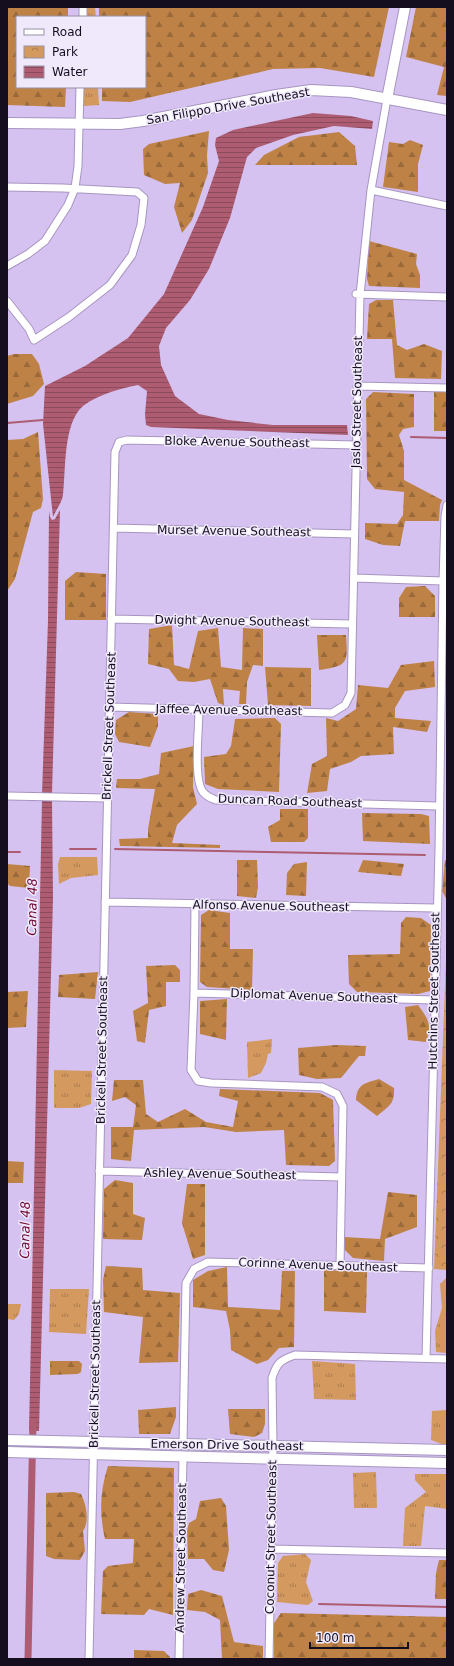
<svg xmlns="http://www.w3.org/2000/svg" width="454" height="1666" viewBox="0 0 454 1666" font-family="'DejaVu Sans',sans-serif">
<defs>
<pattern id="grass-tufts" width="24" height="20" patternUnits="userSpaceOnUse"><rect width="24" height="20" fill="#d4995f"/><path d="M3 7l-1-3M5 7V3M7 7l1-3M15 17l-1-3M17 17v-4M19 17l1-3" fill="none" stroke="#ab7b4e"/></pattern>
<pattern id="forest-firs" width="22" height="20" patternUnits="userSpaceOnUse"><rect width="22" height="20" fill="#bf8246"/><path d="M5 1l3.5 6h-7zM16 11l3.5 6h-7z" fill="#9a693a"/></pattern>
<pattern id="park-crowns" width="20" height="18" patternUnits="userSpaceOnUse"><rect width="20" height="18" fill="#d4995f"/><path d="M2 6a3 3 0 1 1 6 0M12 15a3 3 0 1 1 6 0" fill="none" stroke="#ab7b4e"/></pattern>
<pattern id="water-rules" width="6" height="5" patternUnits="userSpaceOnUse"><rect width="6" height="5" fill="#ad5c72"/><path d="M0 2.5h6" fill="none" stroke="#8c4a5d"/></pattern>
</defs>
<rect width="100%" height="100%" fill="#d5c2f0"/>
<path fill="url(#grass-tufts)" d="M87,7H95L96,17H86Z
M84,87H98L99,105L84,106Z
M60,857H97L98,875L71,878L59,884L58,864Z
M272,1039L271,1053L268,1054L266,1063L261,1073L248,1078L247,1042Z
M54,1070L92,1071L91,1104L79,1108H54Z
M447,1277V1353L436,1352L435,1331L442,1308L440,1284Z
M50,1289H89L86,1334L49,1332Z
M7,1304H21L19,1314L14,1320L7,1319Z
M312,1361L355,1364L356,1400L314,1399Z
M447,1410V1446L431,1440L432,1411Z
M376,1472L377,1508H354L353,1473Z
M415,1474H447V1509L425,1506L421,1546H403L405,1508L426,1492L415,1480Z
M305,1554L311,1560L306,1582L313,1601L308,1605L277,1602L278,1563L283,1556Z"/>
<path fill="url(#forest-firs)" d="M7,7H68V17H17V87H66L65,107L7,105Z
M99,7H389L374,77L320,68L273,69L130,102L102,101V87H145V17H99Z
M416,7H447V96L437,95L444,67L406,57Z
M209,131L207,155L208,173L192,220L182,233L174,207L180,183L165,184L144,175L143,149L149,144Z
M339,132L355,146L357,165H255L264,155L299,137Z
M410,140L423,145L418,164V192L383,187L389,142L403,144Z
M369,241L417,254L416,264L420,275V288L369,286L367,279Z
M376,300H393L397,345L407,350L424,344L442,351L441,379L395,378L392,339H367L369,304Z
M14,354H32L39,364L44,384L33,396L7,404V356Z
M434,391H447V431H434Z
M373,392L414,394V427L403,429L399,435L404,451V480L442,500L440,505L439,521H405L400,546L383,545L365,539V523L397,524L403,515L404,492L375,489L367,479L366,399Z
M38,432L43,499L41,508L33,512L15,579L7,591V440L23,439Z
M76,572L106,574V620H65V581Z
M425,586L435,596V617H399V598L406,587Z
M172,625L174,665L189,669L198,631L218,628L221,667L242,670L243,628L263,629V666L253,665L247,682L246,704H239L240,691L223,689L224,705L218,703L210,679L194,682L178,681L169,669L148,664L149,629Z
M317,635H346C348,663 348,666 319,670Z
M434,661L435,687L405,691L395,708V718L431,721L427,732L393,727L394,754L361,756L351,762L330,769L327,791L307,793L312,764L327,756L326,718L338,721L356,709L358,685L388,688L401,665Z
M265,667L311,668V706L268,705Z
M129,712L158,714V726L150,747L119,742L115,734L116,720Z
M275,718L281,724L279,792L218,789L205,784L204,757L226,754L231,746L235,719Z
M194,746L193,787L197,804L177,825L172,843L220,845V848L120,846L119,839L148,838V829L155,789L116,788L117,779H140L159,774L161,753Z
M280,809H308V838L304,842H271L268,827L280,820Z
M362,813L421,814L429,816L430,844L363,841Z
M237,860H257L258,887L256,898L237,896Z
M363,860L404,864L401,876L358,872Z
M445,860H447V900L442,891Z
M307,862L306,896L286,895L287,873L294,864Z
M7,864L30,866L29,888L10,886L7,883Z
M209,910L230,913V949H253L252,990L207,987L200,982L201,915Z
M406,917L421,918L431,925L430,991L418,994L357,992L349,984L348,955L400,954L401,923Z
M175,965L180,970V982H166V1006L149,1010L145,1043L137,1041L133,1011L148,1003L146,966Z
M98,972L95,999L58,997L59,975Z
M28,991L26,1027L7,1028V992Z
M227,999L226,1040L200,1034V1001Z
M418,1005C429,1020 432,1025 426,1042L408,1040L405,1007Z
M336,1045L366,1046L365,1056H359L341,1078L317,1079L299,1075L298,1048Z
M379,1079L394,1088C395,1104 389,1106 377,1116L356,1100C357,1084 365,1083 379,1079Z
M114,1080H143L146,1114L158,1122L185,1109L206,1122L233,1127L238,1101L219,1096L220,1089L320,1093L333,1100L335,1161L329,1166L286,1165L284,1130L236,1132L204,1127L134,1130L131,1161L111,1159V1127H133L136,1105L125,1097L112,1101Z
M7,1161L24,1162L23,1183H7Z
M115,1180L133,1183V1214L145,1218L142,1240L103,1239L104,1189Z
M187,1184H205V1255L193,1259L182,1223Z
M388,1192L417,1195V1227L385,1239L384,1261L353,1258L345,1250L344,1237L380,1239Z
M106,1266L142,1268L143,1290L180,1293L178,1362L139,1363L143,1317L104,1312L103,1280Z
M227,1267L228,1307L280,1310L282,1271H295L294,1347L279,1348L268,1360L257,1364L231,1350L230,1330L226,1311L193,1307V1280L208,1271Z
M324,1270L367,1272L366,1313L324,1311Z
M50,1361H79L82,1364L81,1372L78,1374L50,1375Z
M176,1407V1417L170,1434H139L138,1410Z
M228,1409H265V1424L262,1433L254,1437L230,1434Z
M108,1466L174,1468L173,1615L149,1609L144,1615L101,1614L103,1571L108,1566L133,1563L134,1539H105C99,1513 100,1491 108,1466Z
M74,1492L81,1494C86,1504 90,1521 83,1531L85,1551L80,1560L54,1559L46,1556V1493Z
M221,1498L226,1506L229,1550L224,1572L213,1570L204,1559H188L187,1531L189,1523L196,1519L200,1501Z
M439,1560H447V1599H435L436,1573Z
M201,1590L222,1596L234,1642L263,1646V1659H222L220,1620L205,1612L187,1610L188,1594Z
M281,1613L447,1617V1659H274V1623Z
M134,1650L164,1651L170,1657V1659H134Z"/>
<path fill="url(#park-crowns)" d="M447,935V1270L434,1269Z"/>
<path fill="url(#water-rules)" d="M313,113L351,116L373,121L372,129L334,126L293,135L256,148L247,157L230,218L209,269L190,300L166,328L159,346L161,365L175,396L199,414L228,420L273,425H347L348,435L151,427L146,425L145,414L147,391L138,385C119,389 99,394 83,406C63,423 66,470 63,495C62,502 56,510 53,517L43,424L45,386L85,366L128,338L164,294L203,207L219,161L215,145L216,138L233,130Z
M60,510L52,794H42L48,621L49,511L50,517L52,520L55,519Z
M42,800L52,801L53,898L39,1431H29Z"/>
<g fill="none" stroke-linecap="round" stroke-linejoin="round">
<path stroke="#ad5c72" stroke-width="2" d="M7,423L43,420
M411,437L447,438
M70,849H96
M115,849L425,855
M7,852H20
M319,1604L447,1607"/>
<path stroke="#ad5c72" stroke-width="7" d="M28,1659L33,1422"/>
<g stroke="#a795c1" stroke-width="9">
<path id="street" d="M83,17V7
M7,187L63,188L137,192L144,198L141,225L132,255L110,285L69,317L34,340L29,329L7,301
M371,190L447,206
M7,266L28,254L45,241L68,205L75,188L78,166L80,87
M356,294L447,297
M357,386L447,388
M114,528L354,534
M354,578L443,581
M111,619L352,624
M110,707L332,713L345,705L351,693L360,295L371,190L387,99
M199,710C199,728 193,779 203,792C207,797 211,798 216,800L438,806
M7,796L107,798
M105,902L436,908
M195,905L194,993L191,1070L198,1081L211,1083L322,1087L337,1094L343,1106L340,1266
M194,993L434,1000
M99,1171L341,1177
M426,1358L439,849L443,581L445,516L447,505
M183,1444L186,1283L194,1269L208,1262L429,1268
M271,1549L447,1553
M89,1659L115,452L119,442L127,440L356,445
M179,1659L183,1457
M269,1659L273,1446L272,1378C277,1362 281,1360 295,1355L447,1359"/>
</g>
<g stroke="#a795c1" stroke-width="12">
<path id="secondary" d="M387,99L405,7
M7,123L120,124L143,121L276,95L311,90L351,92L447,110
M7,1440L447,1450
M7,1452L447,1463"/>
</g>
<use href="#street" stroke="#fff" stroke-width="7"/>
<use href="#secondary" stroke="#fff" stroke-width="10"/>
</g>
<g text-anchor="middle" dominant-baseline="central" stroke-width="3" stroke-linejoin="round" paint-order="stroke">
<g font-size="12" fill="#150e1e" stroke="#f0e9fc">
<text transform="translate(228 106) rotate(-10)">San Filippo Drive Southeast</text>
<text transform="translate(357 402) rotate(-89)">Jaslo Street Southeast</text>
<text transform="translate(237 442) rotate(1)">Bloke Avenue Southeast</text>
<text transform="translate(234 531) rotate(1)">Murset Avenue Southeast</text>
<text transform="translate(232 621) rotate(1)">Dwight Avenue Southeast</text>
<text transform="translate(229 710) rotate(1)">Jaffee Avenue Southeast</text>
<text transform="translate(109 726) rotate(-88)">Brickell Street Southeast</text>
<text transform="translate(290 801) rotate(2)">Duncan Road Southeast</text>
<text transform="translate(271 906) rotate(1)">Alfonso Avenue Southeast</text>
<text transform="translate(434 991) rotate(-89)">Hutchins Street Southeast</text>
<text transform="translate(314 996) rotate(2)">Diplomat Avenue Southeast</text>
<text transform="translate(102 1050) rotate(-89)">Brickell Street Southeast</text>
<text transform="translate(220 1174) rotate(1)">Ashley Avenue Southeast</text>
<text transform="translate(318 1265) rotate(2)">Corinne Avenue Southeast</text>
<text transform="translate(95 1374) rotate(-89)">Brickell Street Southeast</text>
<text transform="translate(227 1445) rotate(1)">Emerson Drive Southeast</text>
<text transform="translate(271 1537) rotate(-89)">Coconut Street Southeast</text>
<text transform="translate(181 1558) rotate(-89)">Andrew Street Southeast</text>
</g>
<g font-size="13" font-style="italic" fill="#710834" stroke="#f0e9fc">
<text transform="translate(32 907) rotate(-89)">Canal 48</text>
<text transform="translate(25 1230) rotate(-89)">Canal 48</text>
</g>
</g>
<rect width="454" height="1666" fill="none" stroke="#150e1e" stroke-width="16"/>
<rect x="16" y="16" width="130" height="72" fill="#f0e9fc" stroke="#9891a3"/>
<rect x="24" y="29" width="20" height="6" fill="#ffffff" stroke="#9891a3"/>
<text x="52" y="36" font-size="12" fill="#150e1e">Road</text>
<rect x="24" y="46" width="20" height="12" fill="url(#park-crowns)" stroke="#9891a3"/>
<text x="52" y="56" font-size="12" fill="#150e1e">Park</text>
<rect x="24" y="66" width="20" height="12" fill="url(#water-rules)" stroke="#9891a3"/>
<text x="52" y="76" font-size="12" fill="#150e1e">Water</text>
<path d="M310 1642v6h98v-6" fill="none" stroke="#150e1e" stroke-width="2"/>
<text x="316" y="1642" font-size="12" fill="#150e1e" stroke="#f0e9fc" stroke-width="3" paint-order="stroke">100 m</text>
</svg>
